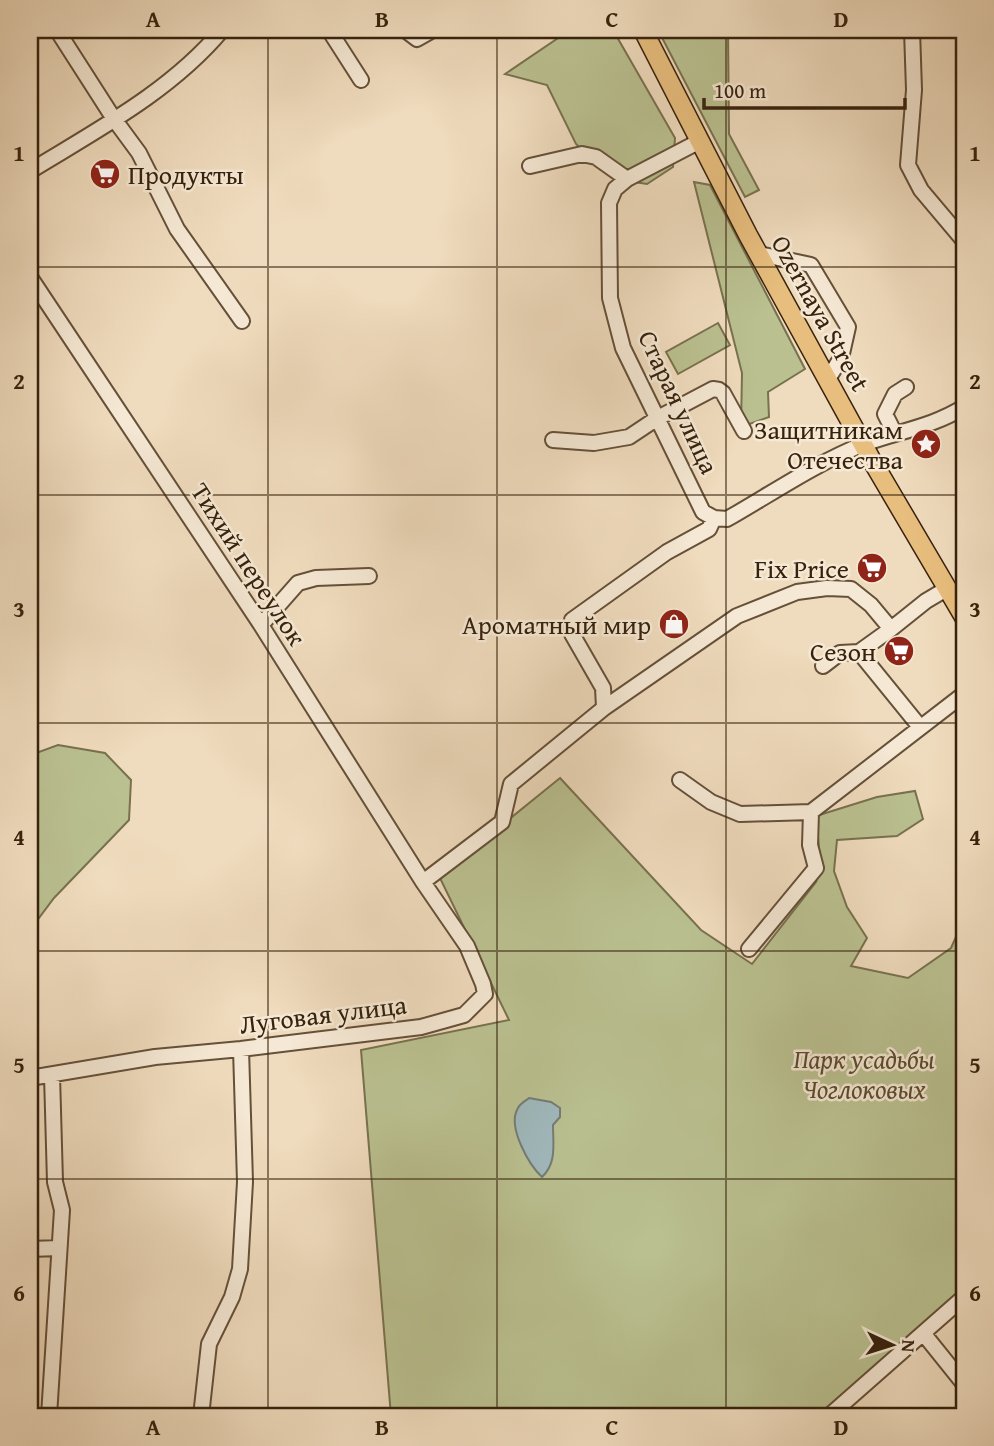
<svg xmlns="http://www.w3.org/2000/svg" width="994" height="1446" viewBox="0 0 994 1446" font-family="'Gentium Book Plus',serif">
<rect width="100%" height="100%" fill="#efdbbd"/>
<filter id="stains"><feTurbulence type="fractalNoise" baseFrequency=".00286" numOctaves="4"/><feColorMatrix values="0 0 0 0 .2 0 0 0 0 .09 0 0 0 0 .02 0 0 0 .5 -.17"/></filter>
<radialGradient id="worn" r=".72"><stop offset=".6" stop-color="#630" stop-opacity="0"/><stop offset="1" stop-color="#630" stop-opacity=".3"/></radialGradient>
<path fill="#bac090" stroke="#78714e" stroke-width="2" d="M570,30H613L675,138L673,167L647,184L614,179L576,144L547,85L505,74Z
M658,30H728L729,134L759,190L745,197Z
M694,182L710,185L805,369L768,392L769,417L741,427L742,373Z
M718,323L730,345L678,374L666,352Z
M58,745L105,753L131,780L129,820L54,898L30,930V762L36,753Z
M560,778L701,930L752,964L816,882L821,868L816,816L877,797L915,791L923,819L897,836L837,840L834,871L847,907L867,938L851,966L908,978L951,948L964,919V1289L821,1416H391L361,1050L509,1020L439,876Z"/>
<path fill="#9fb8bc" stroke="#757c76" stroke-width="2" d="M529,1098L551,1102L560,1108V1117L553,1125C553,1144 557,1163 542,1177C529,1165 508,1128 517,1110C519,1104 524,1102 529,1098Z"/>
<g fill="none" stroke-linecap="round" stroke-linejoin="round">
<g stroke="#655039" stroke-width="18">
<path id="minor" d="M57,30L114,119L139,153L177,229L242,321
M329,30L361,80
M405,30L417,39L433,30
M912,30L914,90L908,165L921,190L964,241
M700,141L627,179L615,189L609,203L610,298L623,348L703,512L714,518L727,519C771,494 816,463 864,444C899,431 932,427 964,407
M530,166L582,154L596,157L627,179
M30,171C97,130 171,91 222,30
M759,254L811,265L848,327L841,358L828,379
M30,277L261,625L423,882L467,946L483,984L485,994L464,1015L421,1027L241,1049L155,1057L30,1078
M895,434L885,414L895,394L906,387
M553,440L594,443L629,437L656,419L713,389L719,390L723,393L744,431
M261,625L298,583L316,578L369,576
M859,652L920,727
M823,666L840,653L859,652L891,629
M604,708L603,688L572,634V620L667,552L709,529L714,518
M680,780L711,802L740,814L811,812L964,694
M423,882L502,822L511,784L604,708L737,616L797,592L827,588L851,589L871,605L891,629L926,601L948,588
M749,949L816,868L810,845L811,812
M30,1249L59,1248
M923,1333L964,1384
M49,1416L62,1210L55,1182L52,1075
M201,1416L209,1344L232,1297L240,1269L245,1182L241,1049
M829,1416L964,1297"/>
</g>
<g stroke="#37220d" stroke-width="21">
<path id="major" d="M643,30L748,235L871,459L964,617"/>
</g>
<use href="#minor" stroke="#f5e8d4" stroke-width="14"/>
<use href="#major" stroke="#e8be7e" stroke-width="18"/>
</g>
<path fill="none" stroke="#37220d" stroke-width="2" stroke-opacity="0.55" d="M268,30V1416M497,30V1416M726,30V1416M30,267H964M30,495H964M30,723H964M30,951H964M30,1179H964"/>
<defs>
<g id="supermarket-disc" transform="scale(1.575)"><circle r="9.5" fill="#8f2418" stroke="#f5e8d4"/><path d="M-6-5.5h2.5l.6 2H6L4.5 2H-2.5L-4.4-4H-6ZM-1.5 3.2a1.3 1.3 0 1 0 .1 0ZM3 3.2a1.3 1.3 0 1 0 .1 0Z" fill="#fff"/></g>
<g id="sight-disc" transform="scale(1.575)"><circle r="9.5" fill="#8f2418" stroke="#f5e8d4"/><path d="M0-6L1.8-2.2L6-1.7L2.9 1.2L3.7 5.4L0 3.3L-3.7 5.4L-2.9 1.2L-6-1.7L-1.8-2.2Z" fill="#fff"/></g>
<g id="shop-disc" transform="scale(1.575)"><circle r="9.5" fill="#8f2418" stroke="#f5e8d4"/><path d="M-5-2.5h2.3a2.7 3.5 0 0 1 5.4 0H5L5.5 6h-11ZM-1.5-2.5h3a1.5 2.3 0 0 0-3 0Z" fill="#fff"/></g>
</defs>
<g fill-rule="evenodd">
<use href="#supermarket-disc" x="105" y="174"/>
<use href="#sight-disc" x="926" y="444"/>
<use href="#supermarket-disc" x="872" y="568"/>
<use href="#shop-disc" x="674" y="624"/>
<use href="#supermarket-disc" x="899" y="651"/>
</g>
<g text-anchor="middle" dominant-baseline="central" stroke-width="5" stroke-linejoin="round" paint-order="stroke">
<g font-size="26" fill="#37220d" stroke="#f5e8d4" text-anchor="end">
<text x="128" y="174" text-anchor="start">Продукты</text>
<text x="903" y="429">Защитникам<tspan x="903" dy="30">Отечества</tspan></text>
<text x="849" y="568">Fix Price</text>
<text x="651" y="624">Ароматный мир</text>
<text x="876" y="651">Сезон</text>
</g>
<g font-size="26" fill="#37220d" stroke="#f5e8d4">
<text transform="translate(821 313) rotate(61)">Ozernaya Street</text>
<text transform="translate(679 402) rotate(65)">Старая улица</text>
<text transform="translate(249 564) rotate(57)">Тихий переулок</text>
<text transform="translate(323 1014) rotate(-7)">Луговая улица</text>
</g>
<g font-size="26" font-style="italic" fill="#584a2e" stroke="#f5e8d4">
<text x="864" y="1058">Парк усадьбы<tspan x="864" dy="30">Чоглоковых</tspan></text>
</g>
</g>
<rect width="994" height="1446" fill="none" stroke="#efdbbd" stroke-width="77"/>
<g transform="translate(892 1345) rotate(94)" stroke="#f5e8d4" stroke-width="5" paint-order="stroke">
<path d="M0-5L12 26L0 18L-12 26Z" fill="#37220d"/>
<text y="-10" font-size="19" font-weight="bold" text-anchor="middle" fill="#37220d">N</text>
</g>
<path d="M704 98v10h201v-10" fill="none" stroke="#37220d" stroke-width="3.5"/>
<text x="714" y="98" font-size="21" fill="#37220d" stroke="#f5e8d4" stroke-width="5" paint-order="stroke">100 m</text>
<rect x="38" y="38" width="918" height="1370" fill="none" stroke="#37220d" stroke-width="2.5"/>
<g font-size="23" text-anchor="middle" font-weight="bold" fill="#37220d">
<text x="153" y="27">A</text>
<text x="382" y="27">B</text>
<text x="612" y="27">C</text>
<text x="841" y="27">D</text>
<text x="19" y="161">1</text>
<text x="975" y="161">1</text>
<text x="19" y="389">2</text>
<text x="975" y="389">2</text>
<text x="19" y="617">3</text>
<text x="975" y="617">3</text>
<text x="19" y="845">4</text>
<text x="975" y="845">4</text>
<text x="19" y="1073">5</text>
<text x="975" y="1073">5</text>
<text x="19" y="1301">6</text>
<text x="975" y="1301">6</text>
<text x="153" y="1435">A</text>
<text x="382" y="1435">B</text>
<text x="612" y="1435">C</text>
<text x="841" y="1435">D</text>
</g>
<rect width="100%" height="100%" filter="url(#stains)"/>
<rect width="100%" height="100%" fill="url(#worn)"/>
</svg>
